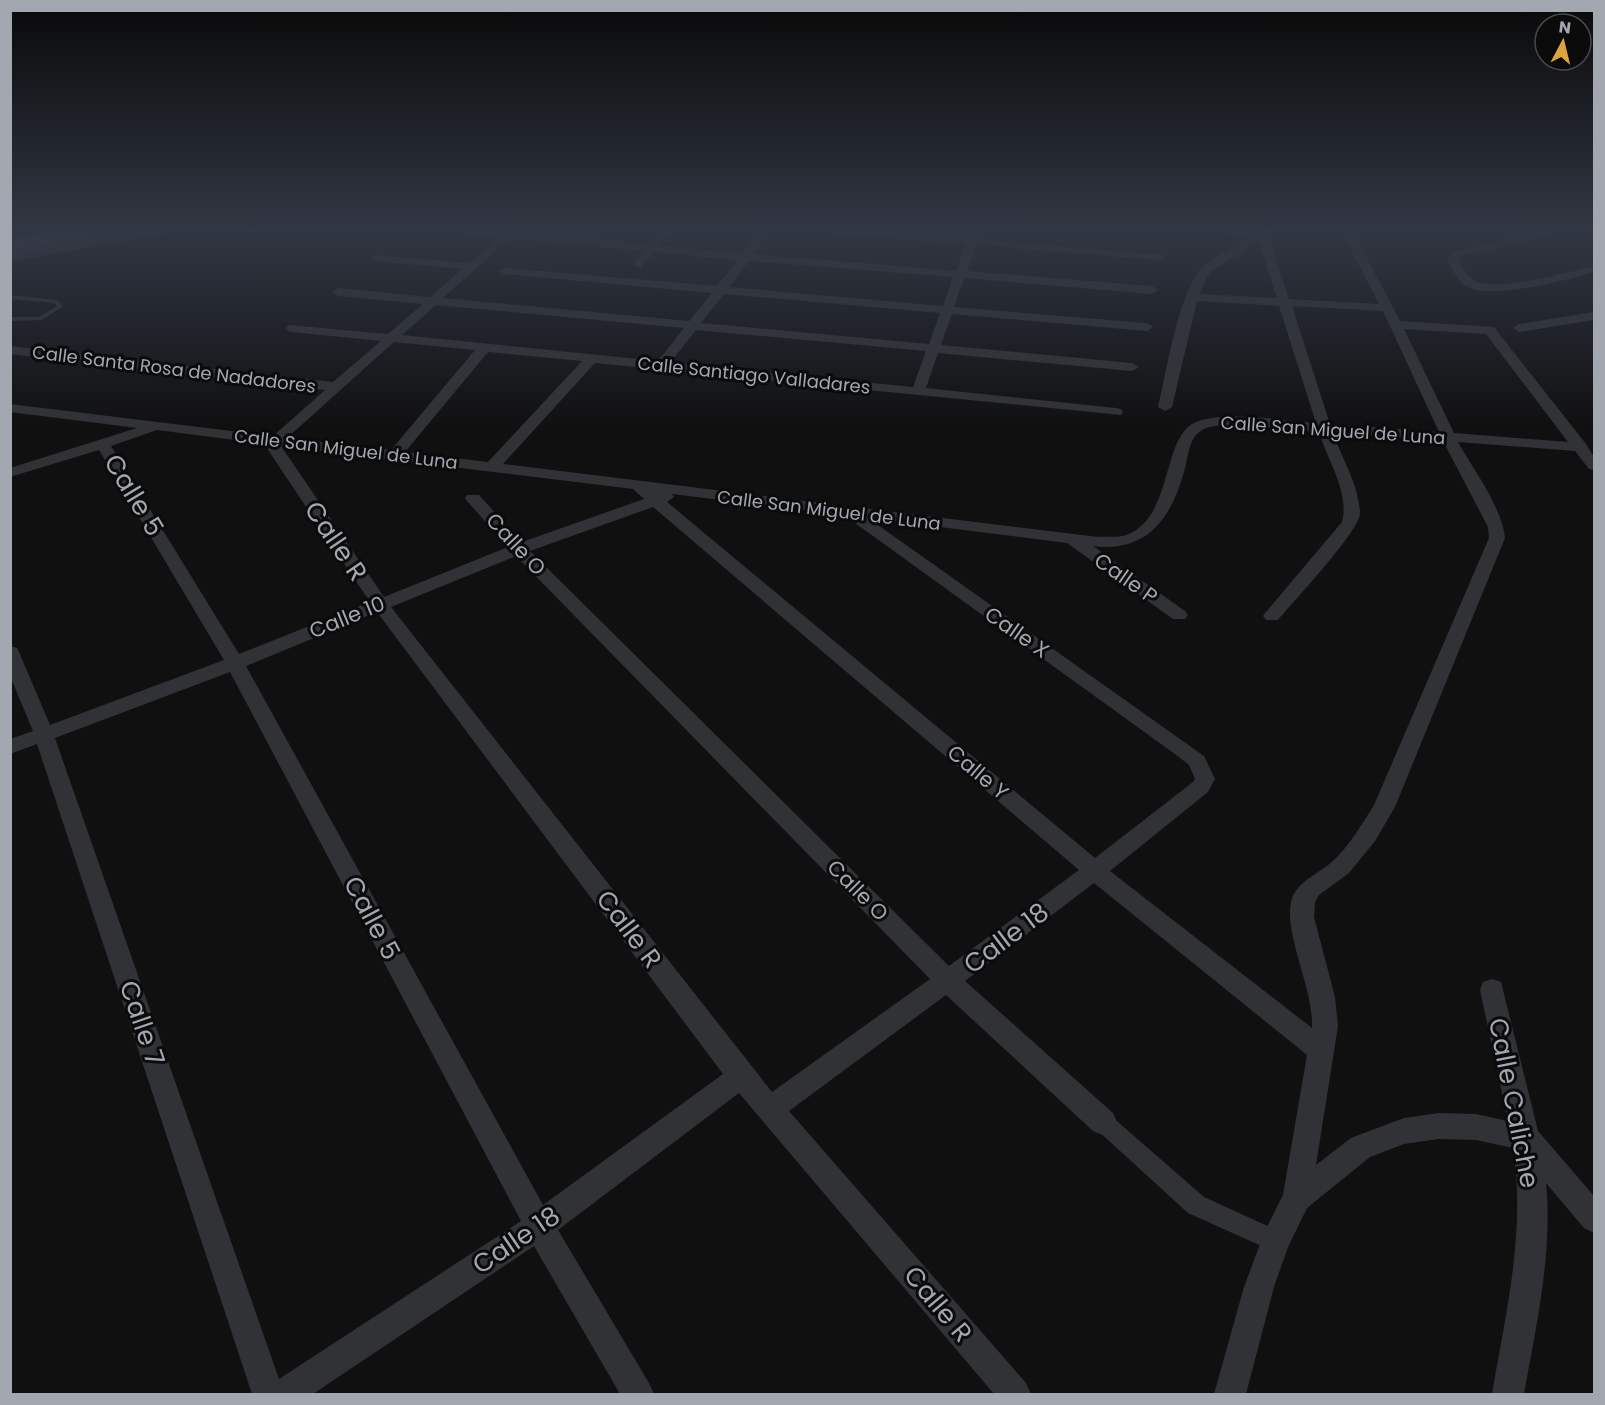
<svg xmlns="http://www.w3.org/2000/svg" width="1605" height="1405" viewBox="0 0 1605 1405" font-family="Poppins,sans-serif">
<rect width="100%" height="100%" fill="#101011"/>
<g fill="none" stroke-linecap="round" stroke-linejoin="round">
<path fill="#313235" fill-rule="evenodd" d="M10,295L57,300L63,306L42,320L10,321V317H39L57,306L55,303L10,299Z"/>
<path fill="#313235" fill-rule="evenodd" d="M662,230H671L641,267H635V263Z
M1103,1112L1110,1115L1204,1197L1283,1233L1286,1241L1283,1249L1275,1252L1188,1213L1096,1129L1092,1122L1096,1115Z"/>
<path fill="#313235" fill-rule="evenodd" d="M456,230H518L517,232L743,253L758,230H769L753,254L956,271L965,244L828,233L823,230H873L968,238L971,230H981L978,239L1164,255L1166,257L1160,260L976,245L967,271L1152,286L1158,290L1152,294L964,278L954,307L1147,323L1153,327L1147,331L952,314L941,345L1132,363L1139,367L1132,371L938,353L926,388L1116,408L1121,409L1123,412L1121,415L595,363L503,464L1098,537C1107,536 1117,538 1126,535C1174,518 1161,436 1196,422C1225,410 1285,421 1316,423L1279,306L1197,301L1172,407L1165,411L1158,407C1167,371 1178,292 1203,267C1217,253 1238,246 1254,236L1227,233L1222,230H1273L1268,235L1289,299L1379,304L1341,230H1352L1400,321L1494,327L1586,444L1594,457V470L1589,469L1575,451L1458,442C1473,469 1502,507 1505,538L1395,807L1375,841L1349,873L1319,895L1315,902L1314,917L1335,997L1338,1026L1316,1165L1351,1138L1404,1118L1439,1113L1476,1114L1508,1121L1480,990L1483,982L1492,979L1501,982L1538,1131L1594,1196V1233L1584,1228L1546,1183C1553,1253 1536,1326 1524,1394H1492C1506,1311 1526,1232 1513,1148L1476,1140L1439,1139L1404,1144L1370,1157L1307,1208L1288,1247L1274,1287L1246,1394H1214L1244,1287L1265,1231L1283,1195L1307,1055L1094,883L965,981L1113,1113L1117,1122L1113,1131L1103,1135L1093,1131L946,995L789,1111L1026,1383L1031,1394H994L739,1093L558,1230L649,1383L654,1394H620L534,1246L313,1394H252L37,744L10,754V739L33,731L10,676V646L17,648L19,652L50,725L224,660L99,450L10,477V468L137,428L10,412V404L273,436L325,390L10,354V346L333,382L381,341L292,332L288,331L286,328L288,325L388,334L423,304L338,296L332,292L338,288L430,297L462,269L375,261L369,258L375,255L469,263L499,237L461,233ZM510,238L738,260L717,286L504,268L498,271L504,274L712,293L689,321L443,298ZM1259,242L1277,298L1199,294L1210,272ZM749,261L953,277L943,306L729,287ZM724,294L940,313L929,344L701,323ZM436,305L684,328L658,361L402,335ZM1292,306L1383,311L1439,432L1330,424ZM1404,329L1486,334L1568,442L1454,433ZM696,330L926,351L913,387L670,363ZM394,342L475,350L391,450L287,438ZM488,352L582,361L488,462L405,452ZM1229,425L1319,432C1327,459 1350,493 1342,522L1266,612L1263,616L1266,620H1278C1293,602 1360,531 1360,513C1359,485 1342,459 1333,433L1443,441L1488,527L1489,538L1374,805C1362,824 1350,845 1333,861C1319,874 1296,881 1291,902C1284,935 1314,990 1312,1028L1110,871L1208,792L1215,779L1204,756L868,518L1067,543L1173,619H1185L1188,615L1185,611L1093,546C1146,553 1171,519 1184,472C1188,460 1188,442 1198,433C1207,425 1218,426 1229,425ZM157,430L266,444L268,450L370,602L239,654L111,446ZM281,446L633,489L644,499L522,542L479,495H467L465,498L467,501L508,547L384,597ZM672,494L844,515L1179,757L1189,765L1195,779L1193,782L1095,858L667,502L674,497ZM653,507L1079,870L949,966L530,551ZM516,556L930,979L772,1092L391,607ZM377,612L723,1074L543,1205L246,666ZM230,672L521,1221L279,1379L55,738Z
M1540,230H1557L1521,243L1462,256L1459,259C1462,267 1467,277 1475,281C1497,292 1569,272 1594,266V272C1567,280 1490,301 1466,286C1457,280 1452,268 1447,259L1454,251L1515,238Z
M1594,312V320L1519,332L1513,328L1519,324Z"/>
<path fill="#313235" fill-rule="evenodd" d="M137,230H167L161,234L10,262V254Z"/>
<path fill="#3f4145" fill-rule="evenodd" d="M100,230H134L127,234L10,256V246Z"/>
<path fill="#56585d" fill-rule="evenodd" d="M58,230H98L89,235L10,250V239Z"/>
</g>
<linearGradient id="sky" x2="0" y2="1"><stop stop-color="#090909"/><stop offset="0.54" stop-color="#313743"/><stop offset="1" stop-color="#313743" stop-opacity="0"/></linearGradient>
<rect width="1605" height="427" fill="url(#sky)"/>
<g text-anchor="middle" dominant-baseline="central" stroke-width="6" stroke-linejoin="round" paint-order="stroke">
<g font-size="18" fill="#a2a7b0" stroke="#0b0b0c">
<text transform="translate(174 369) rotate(7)">Calle Santa Rosa de Nadadores</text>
<text transform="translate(754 375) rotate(6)">Calle Santiago Valladares</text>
<text transform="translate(1333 430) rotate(4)">Calle San Miguel de Luna</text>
<text transform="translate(346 449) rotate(7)">Calle San Miguel de Luna</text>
<text transform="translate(829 510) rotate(7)">Calle San Miguel de Luna</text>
</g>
<g font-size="21" fill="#a2a7b0" stroke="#0b0b0c">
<text transform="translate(516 544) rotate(47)">Calle O</text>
<text transform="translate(1126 578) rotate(35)">Calle P</text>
<text transform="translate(347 617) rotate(-22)">Calle 10</text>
<text transform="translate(1017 632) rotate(35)">Calle X</text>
<text transform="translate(978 772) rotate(40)">Calle Y</text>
<text transform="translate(858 890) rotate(45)">Calle O</text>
</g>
<g font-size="26" fill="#a2a7b0" stroke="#0b0b0c">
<text transform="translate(134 495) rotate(59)">Calle 5</text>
<text transform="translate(336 541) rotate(56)">Calle R</text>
<text transform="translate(372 918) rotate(62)">Calle 5</text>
<text transform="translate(629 929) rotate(53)">Calle R</text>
<text transform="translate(1006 938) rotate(-37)">Calle 18</text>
<text transform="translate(142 1023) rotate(71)">Calle 7</text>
<text transform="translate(1514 1103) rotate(79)">Calle Caliche</text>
<text transform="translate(516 1240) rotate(-34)">Calle 18</text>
<text transform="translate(938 1304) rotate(50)">Calle R</text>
</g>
</g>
<rect width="1605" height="1405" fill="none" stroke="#a2a7b0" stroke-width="24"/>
<g transform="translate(1563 42) rotate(7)"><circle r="28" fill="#0b0b0c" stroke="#47494e" stroke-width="1.5"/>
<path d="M0-4.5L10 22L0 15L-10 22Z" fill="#dca43c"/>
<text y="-9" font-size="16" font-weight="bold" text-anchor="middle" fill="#a2a7b0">N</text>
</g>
</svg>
